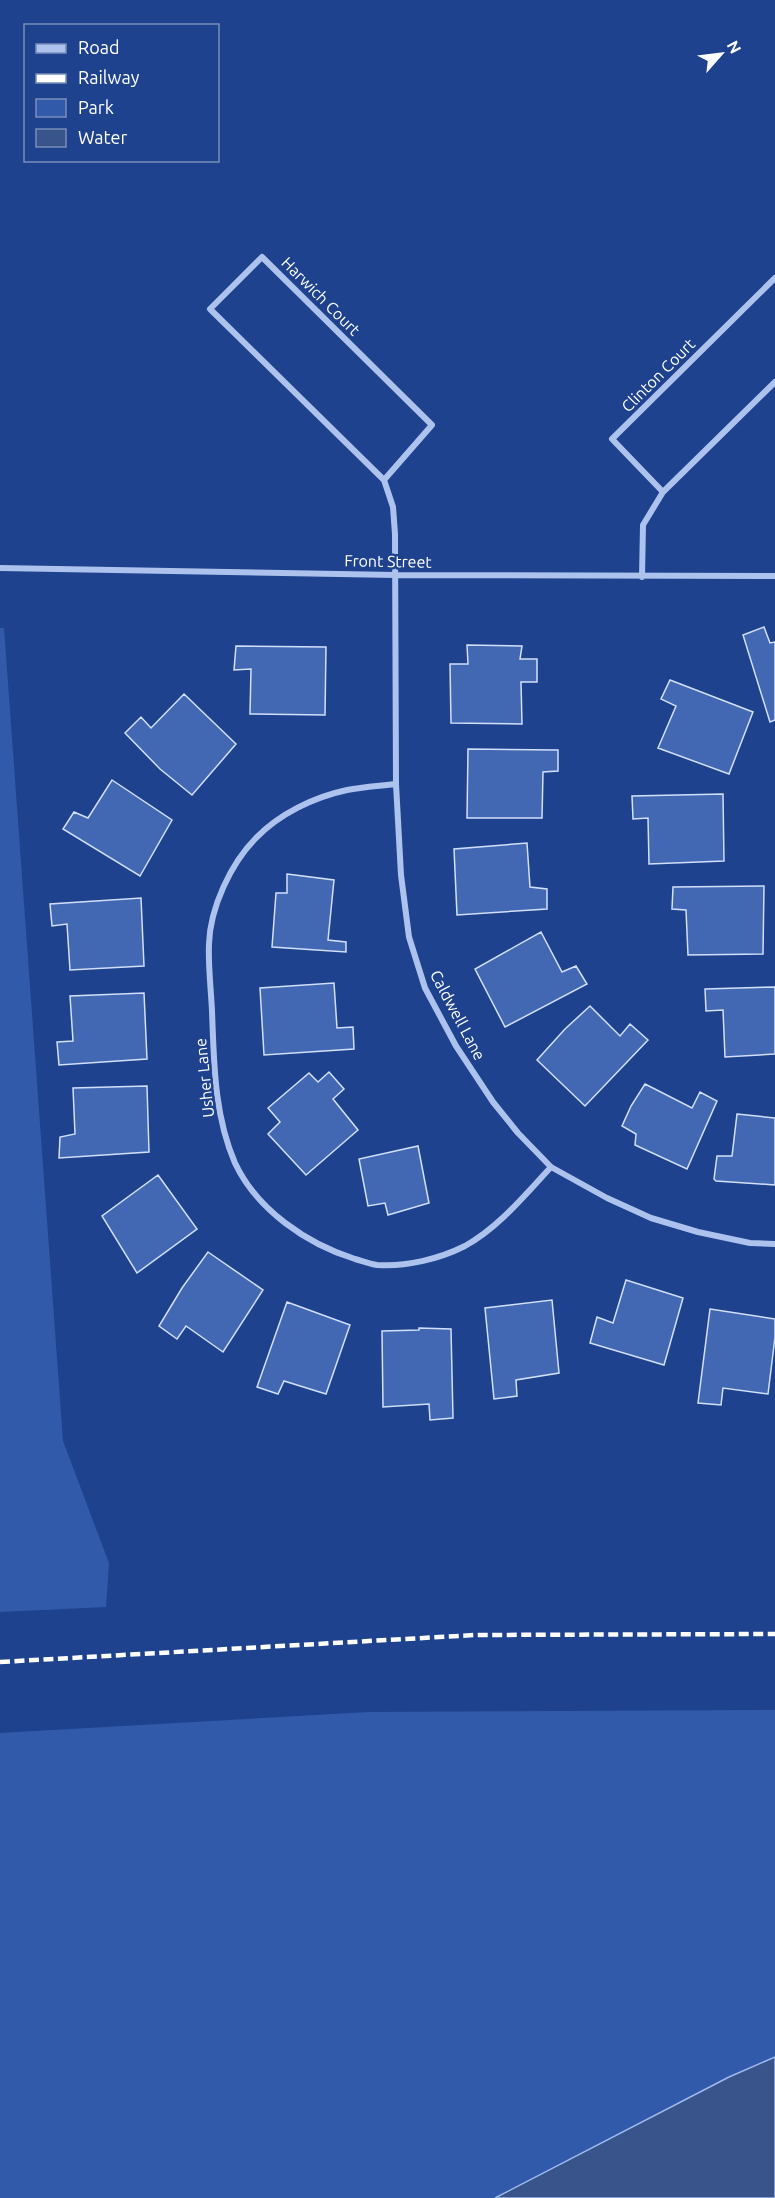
<svg xmlns="http://www.w3.org/2000/svg" width="775" height="2198" viewBox="0 0 775 2198" font-family="Ubuntu,sans-serif">
<rect width="100%" height="100%" fill="#1e428e"/>
<path fill="#325aab" d="M0,628H4L63,1441L109,1563L106,1607L0,1612Z
M775,1710V2057L729,2077L495,2198H0V1733L369,1712Z"/>
<path fill="#39538b" stroke="#a0bbee" stroke-width="1.5" d="M775,2057V2198H495L729,2077Z"/>
<path fill="#4368b3" stroke="#d2dff9" stroke-width="1.5" d="M764,627L770,643L775,642V720L770,722L743,635Z
M467,645L522,646L520,659H537V682H521L522,724L451,723L450,664H468Z
M236,646L326,647L325,715L250,714L251,669L234,670Z
M670,680L753,712L729,774L658,748L676,706L661,699Z
M184,694L236,744L192,795L160,769L125,733L141,717L151,728Z
M468,749L558,750V771L543,772L542,818H467Z
M112,780L172,820L140,876L63,829L74,812L88,818Z
M723,794L724,861L649,864L648,818L633,819L632,796Z
M527,843L530,887L547,889V909L457,915L454,849Z
M287,874L334,880L328,940L346,942V952L272,947L276,893H287Z
M764,886L763,954L688,955L686,910L672,909L673,887Z
M141,898L144,966L70,970L67,924L52,926L50,904Z
M541,932L562,972L576,966L587,984L505,1027L475,969Z
M334,983L337,1028L353,1027L354,1049L264,1055L260,988Z
M775,987V1054L725,1057L723,1010L706,1011L705,989Z
M144,993L147,1059L59,1065L57,1042L73,1041L70,996Z
M590,1006L620,1036L630,1024L648,1040L585,1106L537,1060L565,1029Z
M329,1072L344,1089L333,1099L358,1130L306,1175L268,1134L280,1122L268,1108L309,1073L318,1082Z
M645,1084L692,1108L700,1092L717,1101L687,1169L635,1145L636,1134L622,1126L631,1106Z
M147,1086L149,1152L59,1158L60,1137L75,1134L73,1088Z
M737,1114L775,1118V1185L716,1181L714,1179L717,1156H732Z
M418,1146L429,1203L388,1215L385,1203L368,1206L359,1159Z
M158,1175L197,1229L137,1273L102,1216Z
M208,1252L263,1290L223,1352L186,1326L177,1339L159,1326L182,1288Z
M626,1280L683,1298L664,1365L590,1343L597,1317L613,1323Z
M552,1300L559,1373L516,1380L517,1396L494,1399L485,1308Z
M287,1302L350,1325L326,1394L284,1381L278,1394L257,1387Z
M710,1309L775,1319V1337L768,1394L723,1388L721,1405L698,1403Z
M419,1328L451,1329L453,1418L430,1420L429,1404L383,1407L382,1331L419,1330Z"/>
<g fill="none" stroke-linecap="round" stroke-linejoin="round">
<path stroke="#adc2ed" stroke-width="6" d="M384,480L210,309L262,257L432,425L384,480L393,507L395,534L396,784L401,875L409,937L425,988L456,1046L493,1102L518,1133L551,1167L607,1198L651,1218L698,1232L750,1243L775,1244
M663,492L612,439L775,278
M0,568L395,575L775,576
M642,577L643,525L663,492L775,382
M396,784C380,786 363,787 347,790C314,797 279,814 256,838C231,863 210,908 209,944C208,966 211,989 212,1011C214,1062 214,1115 235,1163C257,1210 307,1244 355,1259C362,1261 370,1264 377,1265C406,1267 439,1259 465,1246C499,1227 525,1195 551,1167"/>
<path stroke="#fff" stroke-width="4.5" stroke-dasharray="10 4.5" stroke-linecap="butt" d="M0,1662L475,1635L775,1634"/>
</g>
<g text-anchor="middle" dominant-baseline="central" stroke-width="5" stroke-linejoin="round" paint-order="stroke">
<g font-size="16" fill="#fff" stroke="#1e428e">
<text transform="translate(321 296) rotate(45)">Harwich Court</text>
<text transform="translate(658 375) rotate(-45)">Clinton Court</text>
<text transform="translate(388 561) rotate(1)">Front Street</text>
<text transform="translate(458 1015) rotate(62)">Caldwell Lane</text>
<text transform="translate(204 1078) rotate(-96)">Usher Lane</text>
</g>
</g>
<rect x="24" y="24" width="195" height="138" fill="#1e428e" stroke="#788ebb" stroke-width="1.5"/>
<rect x="36" y="44" width="30" height="9" fill="#adc2ed" stroke="#788ebb" stroke-width="1.5"/>
<text x="78" y="54" font-size="18" fill="#ffffff">Road</text>
<rect x="36" y="74" width="30" height="9" fill="#ffffff" stroke="#788ebb" stroke-width="1.5"/>
<text x="78" y="84" font-size="18" fill="#ffffff">Railway</text>
<rect x="36" y="99" width="30" height="18" fill="#325aab" stroke="#788ebb" stroke-width="1.5"/>
<text x="78" y="114" font-size="18" fill="#ffffff">Park</text>
<rect x="36" y="129" width="30" height="18" fill="#39538b" stroke="#788ebb" stroke-width="1.5"/>
<text x="78" y="144" font-size="18" fill="#ffffff">Water</text>
<g transform="translate(721 54) rotate(62)" stroke="#1e428e" stroke-width="4.5" paint-order="stroke">
<path d="M0-4.5L10 22L0 15L-10 22Z" fill="#ffffff"/>
<text y="-9" font-size="16" font-weight="bold" text-anchor="middle" fill="#ffffff">N</text>
</g>
</svg>
